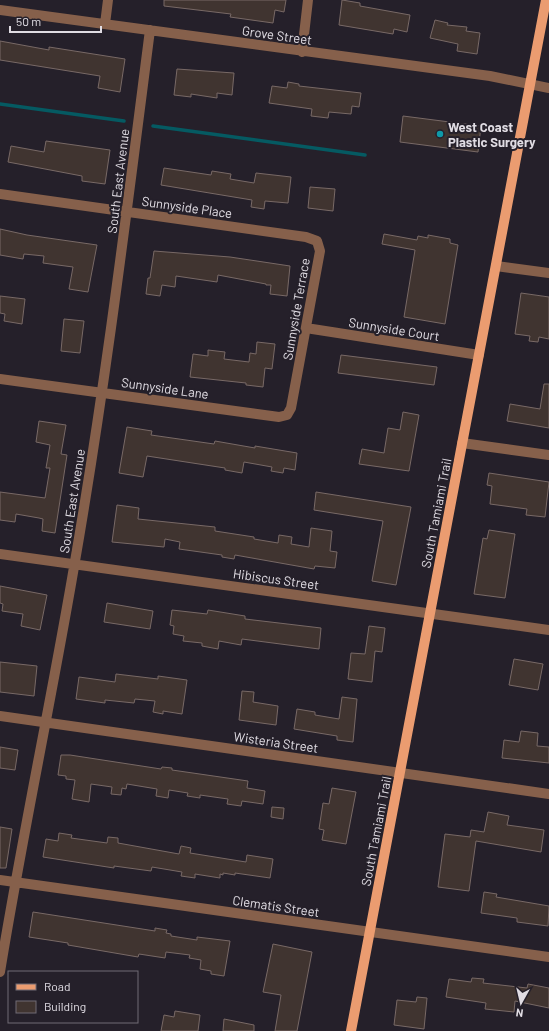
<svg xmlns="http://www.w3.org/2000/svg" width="549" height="1031" viewBox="0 0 549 1031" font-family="Barlow,sans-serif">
<rect width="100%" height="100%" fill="#25202a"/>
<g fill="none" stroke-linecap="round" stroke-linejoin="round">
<path stroke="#055a62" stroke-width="3.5" d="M0,104L124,121
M153,126L365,155"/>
</g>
<path fill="#403430" stroke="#786966" d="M164,0H286L284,12L275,10L273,23L230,17L231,14L164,6Z
M342,0L360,3V6L410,15L407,32L394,29L393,34L339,25Z
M435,20L448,23L447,25L467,27L466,31L480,33L477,54L457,51L458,44L430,38Z
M0,41L49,50V47L125,59L120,92L98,88L100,76L0,60Z
M177,69L234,73L232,95L217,93V98L191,94V97L174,95Z
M288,82L299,84V86L361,93L359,107L352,106L351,114L329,112L328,118L311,116L312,109L269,103L272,86L287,88Z
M403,116L481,126L478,152L400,142Z
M46,141L110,150L105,184L82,181V176L8,162L11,146L44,152Z
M164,168L211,175L212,171L231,174L230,179L254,183L256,173L291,177L288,203L265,201L264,209L251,207L252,200L161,185Z
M310,187L335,189L333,211L308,208Z
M0,229L27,235L97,245L88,292L69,289L73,267L43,263L44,256L24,254L23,259L0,255Z
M384,234L417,240L418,236L428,238V235L450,239V243L458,245L445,324L404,317L415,250L382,244Z
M154,251L230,257L290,266L287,296L270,294L271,285H266V284L218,275L217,282L176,276L175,287L162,285L160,296L146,294L148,278H150Z
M521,293L549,297V339L539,337L538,342L529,341L530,336L515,334Z
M0,296L25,299L22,324L4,321L5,314L0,313Z
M64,319L84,321L80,353L61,351Z
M257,342L275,344L272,369L265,368L263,387L246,385V383L190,377L193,354L208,356V350L225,352L224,359L249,362L250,353L256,354Z
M341,355L437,367L434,385L338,373Z
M544,384H549V428L507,421L510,404L540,409Z
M403,412L419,415L409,471L359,464L362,449L384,453L388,428L400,430Z
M39,421L66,425L61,454L67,455L55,533L42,531L43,519L39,518L16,514L15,522L0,520V492L45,498L50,468H46L50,445L36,442Z
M127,427L152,431L151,435L214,444L215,441L255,448V446L297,453L295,470L284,468L283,473L271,471L272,467L244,462L242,473L225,470V468L147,456L143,477L119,473Z
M489,473L549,482L545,517L526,515L527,509L490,504L492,486L487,485Z
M316,492L411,507L396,585L372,581L383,521L314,510Z
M117,505L139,508L138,519L215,527V531L254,537V539L278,543L279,535L292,537L291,544L309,547L311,528L332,531L330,551L337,552L335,568L315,566L314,569L235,555L234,559L222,557V555L179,549L180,542L165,539L164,547L112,542Z
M489,530L515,534L505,598L474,594L483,538L487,539Z
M0,586L47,595L40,630L21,626L23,614L2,611L3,604L0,603Z
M107,603L153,611L150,629L104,622Z
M172,610L207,614L208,610L245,616V619L321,628L319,649L242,639L241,645L219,641L218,649L202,646V643L183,641L184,636L173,634L174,626L170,625Z
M369,626L385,628L382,652L375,651L372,682L348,679L351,653L365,654Z
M514,659L543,664L538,690L509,685Z
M0,662L37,666L34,696L0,692Z
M116,674L158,679V676L187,680L182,714L163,711V714L153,712L155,701L135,699L134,703L105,700V703L76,699L79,677L115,682Z
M242,691L254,692L253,702L278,706L276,725L239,720Z
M342,697L357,699L353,742L337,740V736L294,729L297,709L315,712V715L339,719Z
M521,731L538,733L537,746L549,747V763L502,758L504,740L519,742Z
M0,747L18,750L15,770L0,768Z
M61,755H70L161,769L162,767L172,768V770L248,781L247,788L265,791L263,804L242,801L241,806L227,804L228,799L200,795V798L187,796L188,793L169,790L168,798L156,796L157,789L127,784L126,789L122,788L121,795L111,794L112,787L91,784L89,802L72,799L75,780L66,779V776L58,775Z
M332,788L356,792L346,844L322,840L324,830L319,829L323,803L329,804Z
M272,807L284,808L283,819L271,817Z
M488,812L509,816L507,825L544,830L541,852L476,841L469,891L438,887L445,834L470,837L471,830L484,832Z
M0,827L12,829L6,868H0Z
M59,833L72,835L71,838L107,843L108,837L118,838V843L179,854L181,846L191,848L190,853L246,862L247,855L273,859L270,878L235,873V875L223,873V875L220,874V878L195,874V878L181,876L182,872L152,867L151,871L114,866V868L43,857L46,839L58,841Z
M484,892L497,894L496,897L549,906L548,926L517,922V918L481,913Z
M33,912L155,931V928L167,930L166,933L171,934V936L197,940V937L230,941L224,976L211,974V971L200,969L201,960L189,958L190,955L166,952L165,958L139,954L138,957L68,945V943L29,937Z
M273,944L312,952L297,1031H275L281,995L263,992Z
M472,978L484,979L483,983L527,988L528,984L549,988V1008L515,1001L514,1012L485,1009L486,1003L446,997L449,979L471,982Z
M417,997L427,998L424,1029L394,1025L397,1000L416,1002Z
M175,1011L200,1015L198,1031H161L164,1015L174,1017Z
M224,1019L254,1025V1031H223Z"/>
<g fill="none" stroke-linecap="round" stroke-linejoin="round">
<path stroke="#86604b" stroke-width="10" d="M0,10L490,76L549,88
M105,24L108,0
M302,52L308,0
M0,194L306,237L317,241L320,251L291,408L287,415L279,417L0,379
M496,266L549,273
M306,328L479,355
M462,443L549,455
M0,554L549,630
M0,716L549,794
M0,880L549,957
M0,972C22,837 51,702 74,567C105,389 127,209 150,30"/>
<path stroke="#eb9c70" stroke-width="10" d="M351,1031L546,0"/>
</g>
<circle fill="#0f9aa8" stroke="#25202a" stroke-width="1.5" cx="440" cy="134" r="4"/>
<g text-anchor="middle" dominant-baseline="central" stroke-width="4" stroke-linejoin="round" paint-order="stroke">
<g font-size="13" fill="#e0dce3" stroke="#25202a">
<text transform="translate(277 35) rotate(8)">Grove Street</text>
<text transform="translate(118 181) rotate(-83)">South East Avenue</text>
<text transform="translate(187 207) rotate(8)">Sunnyside Place</text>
<text transform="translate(296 309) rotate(-80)">Sunnyside Terrace</text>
<text transform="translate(394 329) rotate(9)">Sunnyside Court</text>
<text transform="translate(165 388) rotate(8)">Sunnyside Lane</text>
<text transform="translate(72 501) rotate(-81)">South East Avenue</text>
<text transform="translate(436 513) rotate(-79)">South Tamiami Trail</text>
<text transform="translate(276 579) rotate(8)">Hibiscus Street</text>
<text transform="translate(276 742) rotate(8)">Wisteria Street</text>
<text transform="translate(376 831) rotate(-79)">South Tamiami Trail</text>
<text transform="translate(276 906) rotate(8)">Clematis Street</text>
</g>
<g font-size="13" font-weight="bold" fill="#e0dce3" stroke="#25202a" text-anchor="start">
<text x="448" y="127">West Coast<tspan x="448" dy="15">Plastic Surgery</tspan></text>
</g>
</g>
<rect x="8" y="971" width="130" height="52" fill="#25202a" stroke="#706b74"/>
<rect x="16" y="984" width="20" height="6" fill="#eb9c70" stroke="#706b74"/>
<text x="44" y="991" font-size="12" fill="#e0dce3">Road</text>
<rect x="16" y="1001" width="20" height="12" fill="#403430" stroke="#706b74"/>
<text x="44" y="1011" font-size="12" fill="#e0dce3">Building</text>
<g transform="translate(521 1003) rotate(188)" stroke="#25202a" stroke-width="3" paint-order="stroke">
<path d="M0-3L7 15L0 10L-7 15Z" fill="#e0dce3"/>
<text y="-6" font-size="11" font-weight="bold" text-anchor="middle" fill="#e0dce3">N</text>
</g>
<path d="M10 26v6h91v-6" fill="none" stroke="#e0dce3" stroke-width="2"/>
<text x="16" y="26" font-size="12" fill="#e0dce3" stroke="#25202a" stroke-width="3" paint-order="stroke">50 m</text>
</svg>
